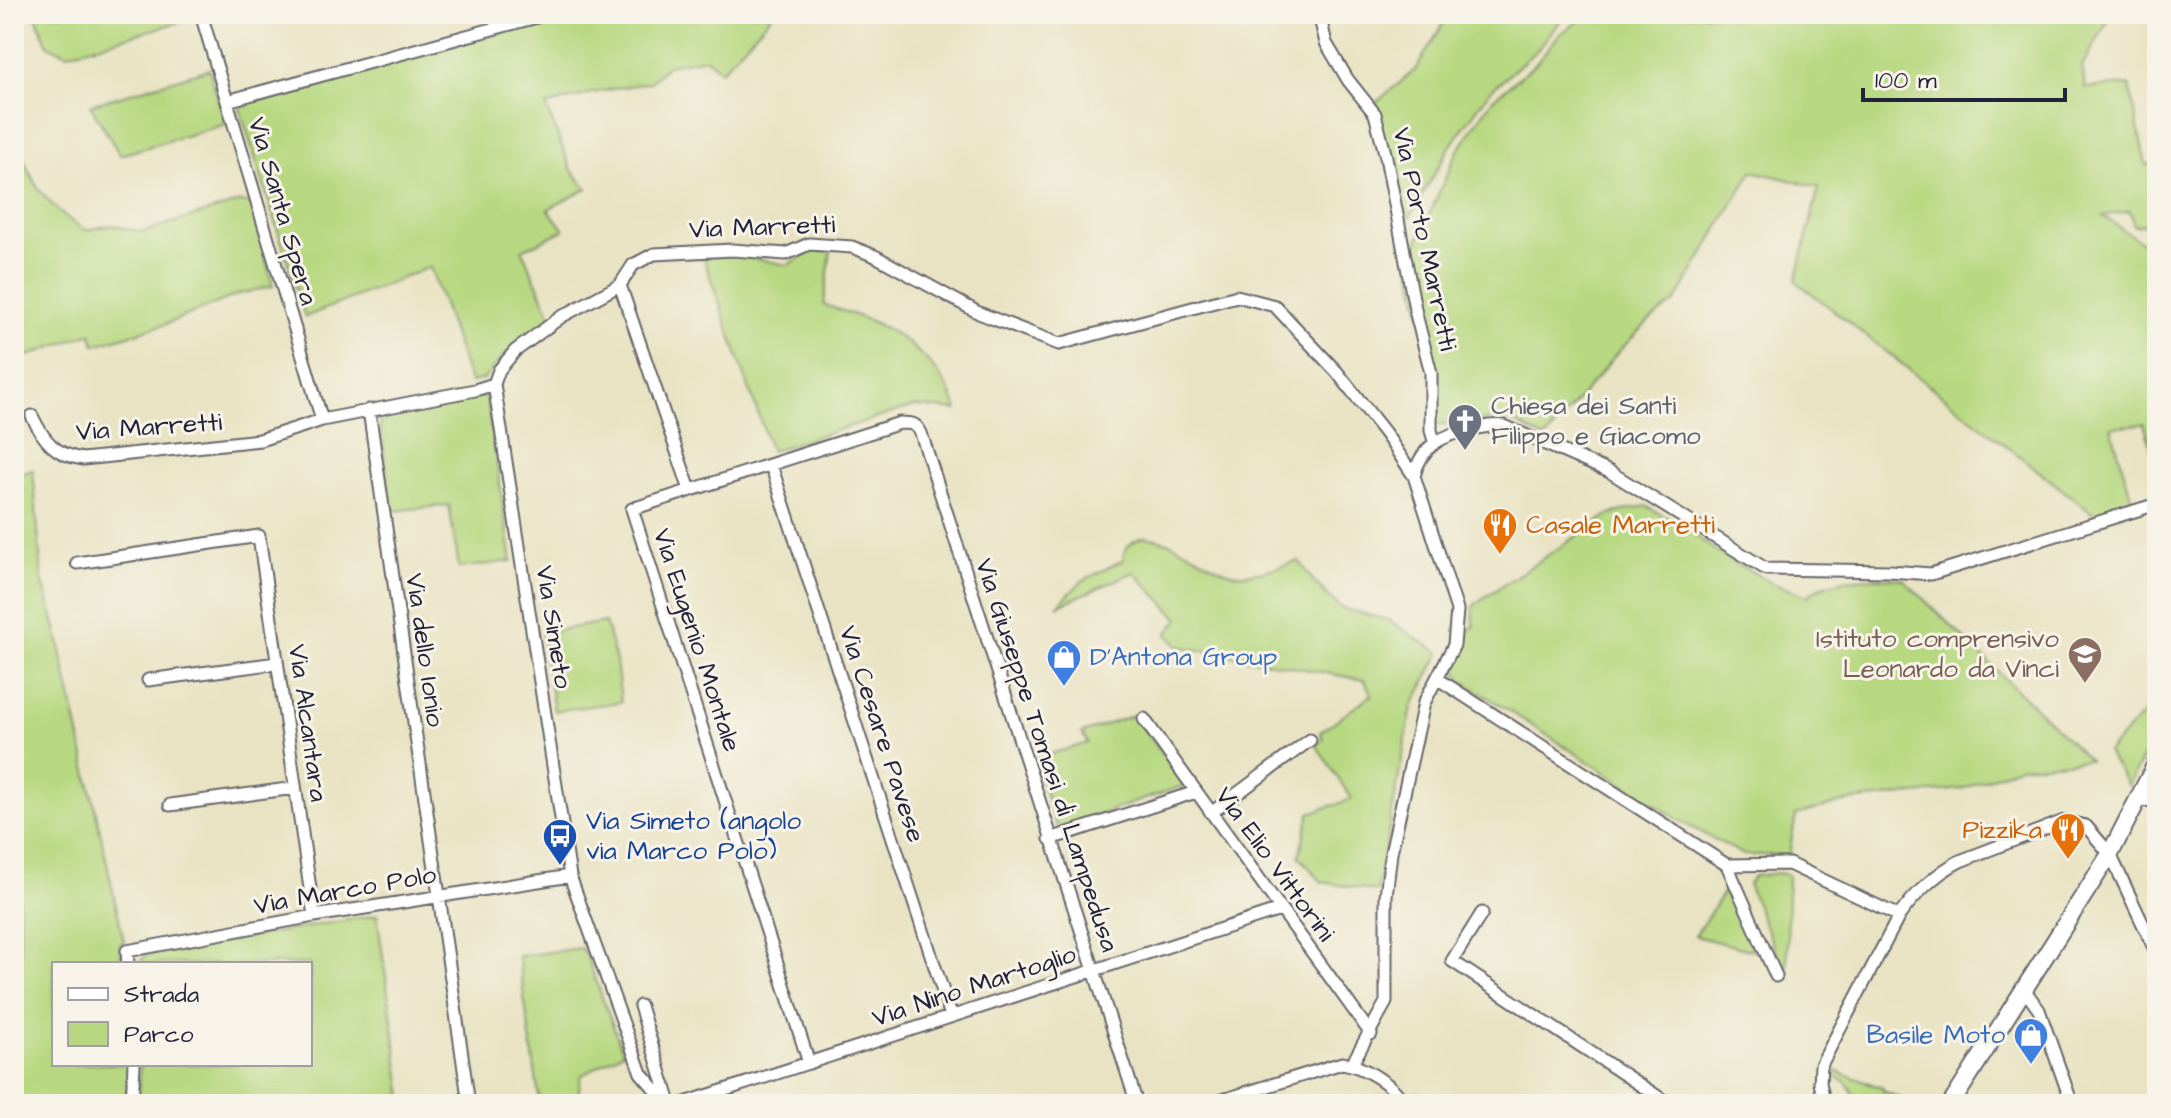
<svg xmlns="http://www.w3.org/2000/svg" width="2171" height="1118" viewBox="0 0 2171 1118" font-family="'Architects Daughter',sans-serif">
<rect width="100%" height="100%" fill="#f7f3e8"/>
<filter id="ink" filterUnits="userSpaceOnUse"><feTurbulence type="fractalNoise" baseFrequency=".0125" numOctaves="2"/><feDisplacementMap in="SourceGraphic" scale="16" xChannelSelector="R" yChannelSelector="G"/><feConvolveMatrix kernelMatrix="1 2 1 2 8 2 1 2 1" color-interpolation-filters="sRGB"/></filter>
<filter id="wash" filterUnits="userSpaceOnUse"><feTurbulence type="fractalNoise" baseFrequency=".006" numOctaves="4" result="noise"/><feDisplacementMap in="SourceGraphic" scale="32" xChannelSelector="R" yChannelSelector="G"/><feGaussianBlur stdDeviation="1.8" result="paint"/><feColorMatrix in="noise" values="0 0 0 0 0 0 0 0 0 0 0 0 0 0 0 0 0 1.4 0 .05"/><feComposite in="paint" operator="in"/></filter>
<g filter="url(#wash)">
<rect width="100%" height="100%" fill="#e9e3c3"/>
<path fill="#b7d880" stroke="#6c7d5e" stroke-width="2" d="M35,14H192L194,18L66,54L48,45Z
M555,14H773L721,71L706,58L669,65L650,82L592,93L546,106L571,169L587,189L548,209L564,230L522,250L552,318L510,349L484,379L470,382L430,267L305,317L240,110L245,102L551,19Z
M1444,14H1571L1560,21L1538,49L1490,91L1449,148L1410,217L1405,218L1403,217L1374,104L1415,70L1447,18Z
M1589,14H2112L2082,66L2085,88L2129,85L2146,165H2153L2157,187V222L2134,226L2130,211L2103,216L2157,253V468L2144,424L2111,427L2133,503L2096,516L1796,281L1819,187L1752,171L1675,302L1649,321L1619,351L1545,439L1510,420L1501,419L1435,425V366L1421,316L1410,258L1456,154L1492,100L1534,65L1560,34Z
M209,69L226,124L120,155L90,105Z
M14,144C25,157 29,174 38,188C50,204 68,220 85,230L113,225L142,232L241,202L251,204L273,286L239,294L166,324L95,345L91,333L14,361Z
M831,250L824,305C842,311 860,316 877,324C910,339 947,374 957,410L915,406L771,451L703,256L735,255L788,265L811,251Z
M486,396L512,561L459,568L449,505L392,511L379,415Z
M33,470L42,580L56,628L124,942L120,944L122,964H54V1064H129L126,1104H14V1002H22L18,884L14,870V476Z
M1646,506L1687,529L1718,553L1774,584L1808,596C1826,576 1877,577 1903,579L2089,760L2020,766L1962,789L1849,801L1796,815L1789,855H1744L1687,825L1461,680L1456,669L1469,629L1474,627L1473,609L1476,603L1610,514Z
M1143,537C1181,540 1198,562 1231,573C1246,578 1283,566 1299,561L1314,582L1341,608L1388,620L1440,653L1412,707L1377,891L1322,882L1299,856L1310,813L1352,799L1316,745L1323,739L1320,732L1372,695L1364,680L1178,646L1167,634L1179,619L1134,572L1057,606L1082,581L1123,560C1125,546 1130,542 1143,537Z
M605,622L616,661L621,702L554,711L542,633Z
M2157,700V730L2128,786L2107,752Z
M1134,715L1182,781L1183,786L1060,828L1056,825L1034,759L1088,743L1082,733Z
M1779,873L1788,875L1787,979L1748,884L1754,876Z
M1726,888L1754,951L1695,936Z
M377,915L404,1104H138L140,1064H310V964H138L148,954Z
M581,948L586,955L623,1052L581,1076L577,1104H540L518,956Z
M1830,1069L1883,1088V1091L1915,1104H1859C1848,1086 1851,1081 1828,1074Z"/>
</g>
<g filter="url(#ink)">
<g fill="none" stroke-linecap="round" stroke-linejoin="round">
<g stroke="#68666b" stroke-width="15">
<path id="minor" d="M201,14L322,420
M1319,14L1326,43L1348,80L1375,114L1386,157L1416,314L1431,373V430L1434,441
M227,101L544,15
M620,285L690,490
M494,384L570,876L641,1073L668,1104
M369,410L469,1104
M32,416C44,441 55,455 83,459L260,440L322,420L475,390L494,384L499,370L515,351L561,317L620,285L633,265L654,254L733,250L786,254L809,244L852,247L875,256L979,313L1059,344L1237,296L1275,306L1337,372L1385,433L1414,476L1457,610L1454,645L1424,703L1391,853L1386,896V1002L1352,1064
M771,465L951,1016
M1414,476C1422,444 1443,435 1473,429C1484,427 1493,424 1504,426L1610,472L1766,569L1890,571L1931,574L2157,504
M77,563L259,536L314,916
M1438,679L1727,865L1776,976
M148,680L277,663
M1144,719L1371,1034
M2138,800L2157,801
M170,805L295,788
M1211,813L1310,740
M1050,839L1196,792
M1727,865L1789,864L1899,916
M1482,913L1452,961L1669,1104
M128,964L127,951L314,916L570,876
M2024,989L2039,1010L2072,1104
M640,1006L670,1103
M809,1063L632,509L900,423C911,423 916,423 921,433L1137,1104
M1402,1099H1417L1425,1104
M132,1104L134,1064
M682,1104L1280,910
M1210,1104L1342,1063C1364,1066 1394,1085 1405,1104
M1825,1104L1820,1083L1821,1065L1899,916C1914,895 1936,873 1960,861L2064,821L2086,826L2110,854L2157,954"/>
</g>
<g stroke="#68666b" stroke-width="20">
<path id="secondary" d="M1951,1104L2110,854L2157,762"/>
</g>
<use href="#minor" stroke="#fff" stroke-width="11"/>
<use href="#secondary" stroke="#fff" stroke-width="16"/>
</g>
</g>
<defs>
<g id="church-pin" transform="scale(1.8)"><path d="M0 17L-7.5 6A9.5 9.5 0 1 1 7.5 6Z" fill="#6b7280" stroke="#f7f3e8"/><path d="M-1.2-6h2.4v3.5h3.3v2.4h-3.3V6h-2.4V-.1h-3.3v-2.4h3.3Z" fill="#fff"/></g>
<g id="restaurant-pin" transform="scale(1.8)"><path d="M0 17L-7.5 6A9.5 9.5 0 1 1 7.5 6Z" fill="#e8710a" stroke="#f7f3e8"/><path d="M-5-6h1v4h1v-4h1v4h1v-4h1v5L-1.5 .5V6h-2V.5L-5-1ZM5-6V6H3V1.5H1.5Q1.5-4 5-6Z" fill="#fff"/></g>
<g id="school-pin" transform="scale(1.8)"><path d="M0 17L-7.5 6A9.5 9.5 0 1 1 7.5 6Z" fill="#8d6e63" stroke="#f7f3e8"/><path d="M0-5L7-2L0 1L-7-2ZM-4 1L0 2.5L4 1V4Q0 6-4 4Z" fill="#fff"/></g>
<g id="shop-pin" transform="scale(1.8)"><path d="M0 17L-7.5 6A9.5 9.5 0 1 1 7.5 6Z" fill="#3f7fe0" stroke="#f7f3e8"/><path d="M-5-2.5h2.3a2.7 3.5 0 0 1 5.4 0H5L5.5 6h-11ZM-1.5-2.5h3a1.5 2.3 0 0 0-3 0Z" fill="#fff"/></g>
<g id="bus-pin" transform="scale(1.8)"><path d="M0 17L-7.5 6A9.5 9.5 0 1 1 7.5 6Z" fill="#1a4fb4" stroke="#f7f3e8"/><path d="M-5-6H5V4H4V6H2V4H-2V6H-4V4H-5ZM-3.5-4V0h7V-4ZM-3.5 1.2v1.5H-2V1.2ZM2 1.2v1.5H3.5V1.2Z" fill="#fff"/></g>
</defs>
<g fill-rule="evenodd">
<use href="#church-pin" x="1465" y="421"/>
<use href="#restaurant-pin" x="1500" y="525"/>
<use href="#school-pin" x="2085" y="654"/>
<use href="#shop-pin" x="1064" y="657"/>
<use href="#restaurant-pin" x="2068" y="830"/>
<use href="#bus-pin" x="560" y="836"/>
<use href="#shop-pin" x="2031" y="1035"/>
</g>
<g text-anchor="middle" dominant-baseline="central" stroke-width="6" stroke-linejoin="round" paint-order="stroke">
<g font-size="26" fill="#22223b" stroke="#f7f3e8">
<text transform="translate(283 211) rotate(74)">Via Santa Spera</text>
<text transform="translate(762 227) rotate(-2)">Via Marretti</text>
<text transform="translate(1425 239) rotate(78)">Via Porto Marretti</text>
<text transform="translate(149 427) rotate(-4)">Via Marretti</text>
<text transform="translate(554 627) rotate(81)">Via Simeto</text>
<text transform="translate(697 640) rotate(72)">Via Eugenio Montale</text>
<text transform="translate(425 650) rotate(82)">Via dello Ionio</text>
<text transform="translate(308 723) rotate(82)">Via Alcantara</text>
<text transform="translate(882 734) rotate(72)">Via Cesare Pavese</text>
<text transform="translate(1047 755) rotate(72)">Via Giuseppe Tomasi di Lampedusa</text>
<text transform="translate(1275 864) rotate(54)">Via Elio Vittorini</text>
<text transform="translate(345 890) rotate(-10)">Via Marco Polo</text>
<text transform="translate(974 986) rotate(-18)">Via Nino Martoglio</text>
</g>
<g font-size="26" fill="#5b616d" stroke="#f7f3e8" text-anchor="start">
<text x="1491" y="406">Chiesa dei Santi<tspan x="1491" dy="30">Filippo e Giacomo</tspan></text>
</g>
<g font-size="26" fill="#c56008" stroke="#f7f3e8" text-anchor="start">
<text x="1526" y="525">Casale Marretti</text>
<text x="2042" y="830" text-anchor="end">Pizzika</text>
</g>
<g font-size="26" fill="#785e54" stroke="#f7f3e8" text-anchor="end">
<text x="2059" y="639">Istituto comprensivo<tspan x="2059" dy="30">Leonardo da Vinci</tspan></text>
</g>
<g font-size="26" fill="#366cbe" stroke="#f7f3e8" text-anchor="start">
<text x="1090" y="657">D'Antona Group</text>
<text x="2005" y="1035" text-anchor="end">Basile Moto</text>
</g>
<g font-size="26" fill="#164399" stroke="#f7f3e8" text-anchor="start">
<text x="586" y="821">Via Simeto (angolo<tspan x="586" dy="30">via Marco Polo)</tspan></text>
</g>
</g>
<rect width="2171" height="1118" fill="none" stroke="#f7f3e8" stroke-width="48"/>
<rect x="52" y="962" width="260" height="104" fill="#f7f3e8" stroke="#a29fa3" stroke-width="2"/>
<rect x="68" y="988" width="40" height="12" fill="#ffffff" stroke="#a29fa3" stroke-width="2"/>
<text x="124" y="1002" font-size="24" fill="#22223b">Strada</text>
<rect x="68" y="1022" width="40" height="24" fill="#b7d880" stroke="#a29fa3" stroke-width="2"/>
<text x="124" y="1042" font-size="24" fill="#22223b">Parco</text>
<path d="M1863 88v12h202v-12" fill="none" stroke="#22223b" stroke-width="4"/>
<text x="1875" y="88" font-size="24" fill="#22223b" stroke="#f7f3e8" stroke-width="6" paint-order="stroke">100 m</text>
</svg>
